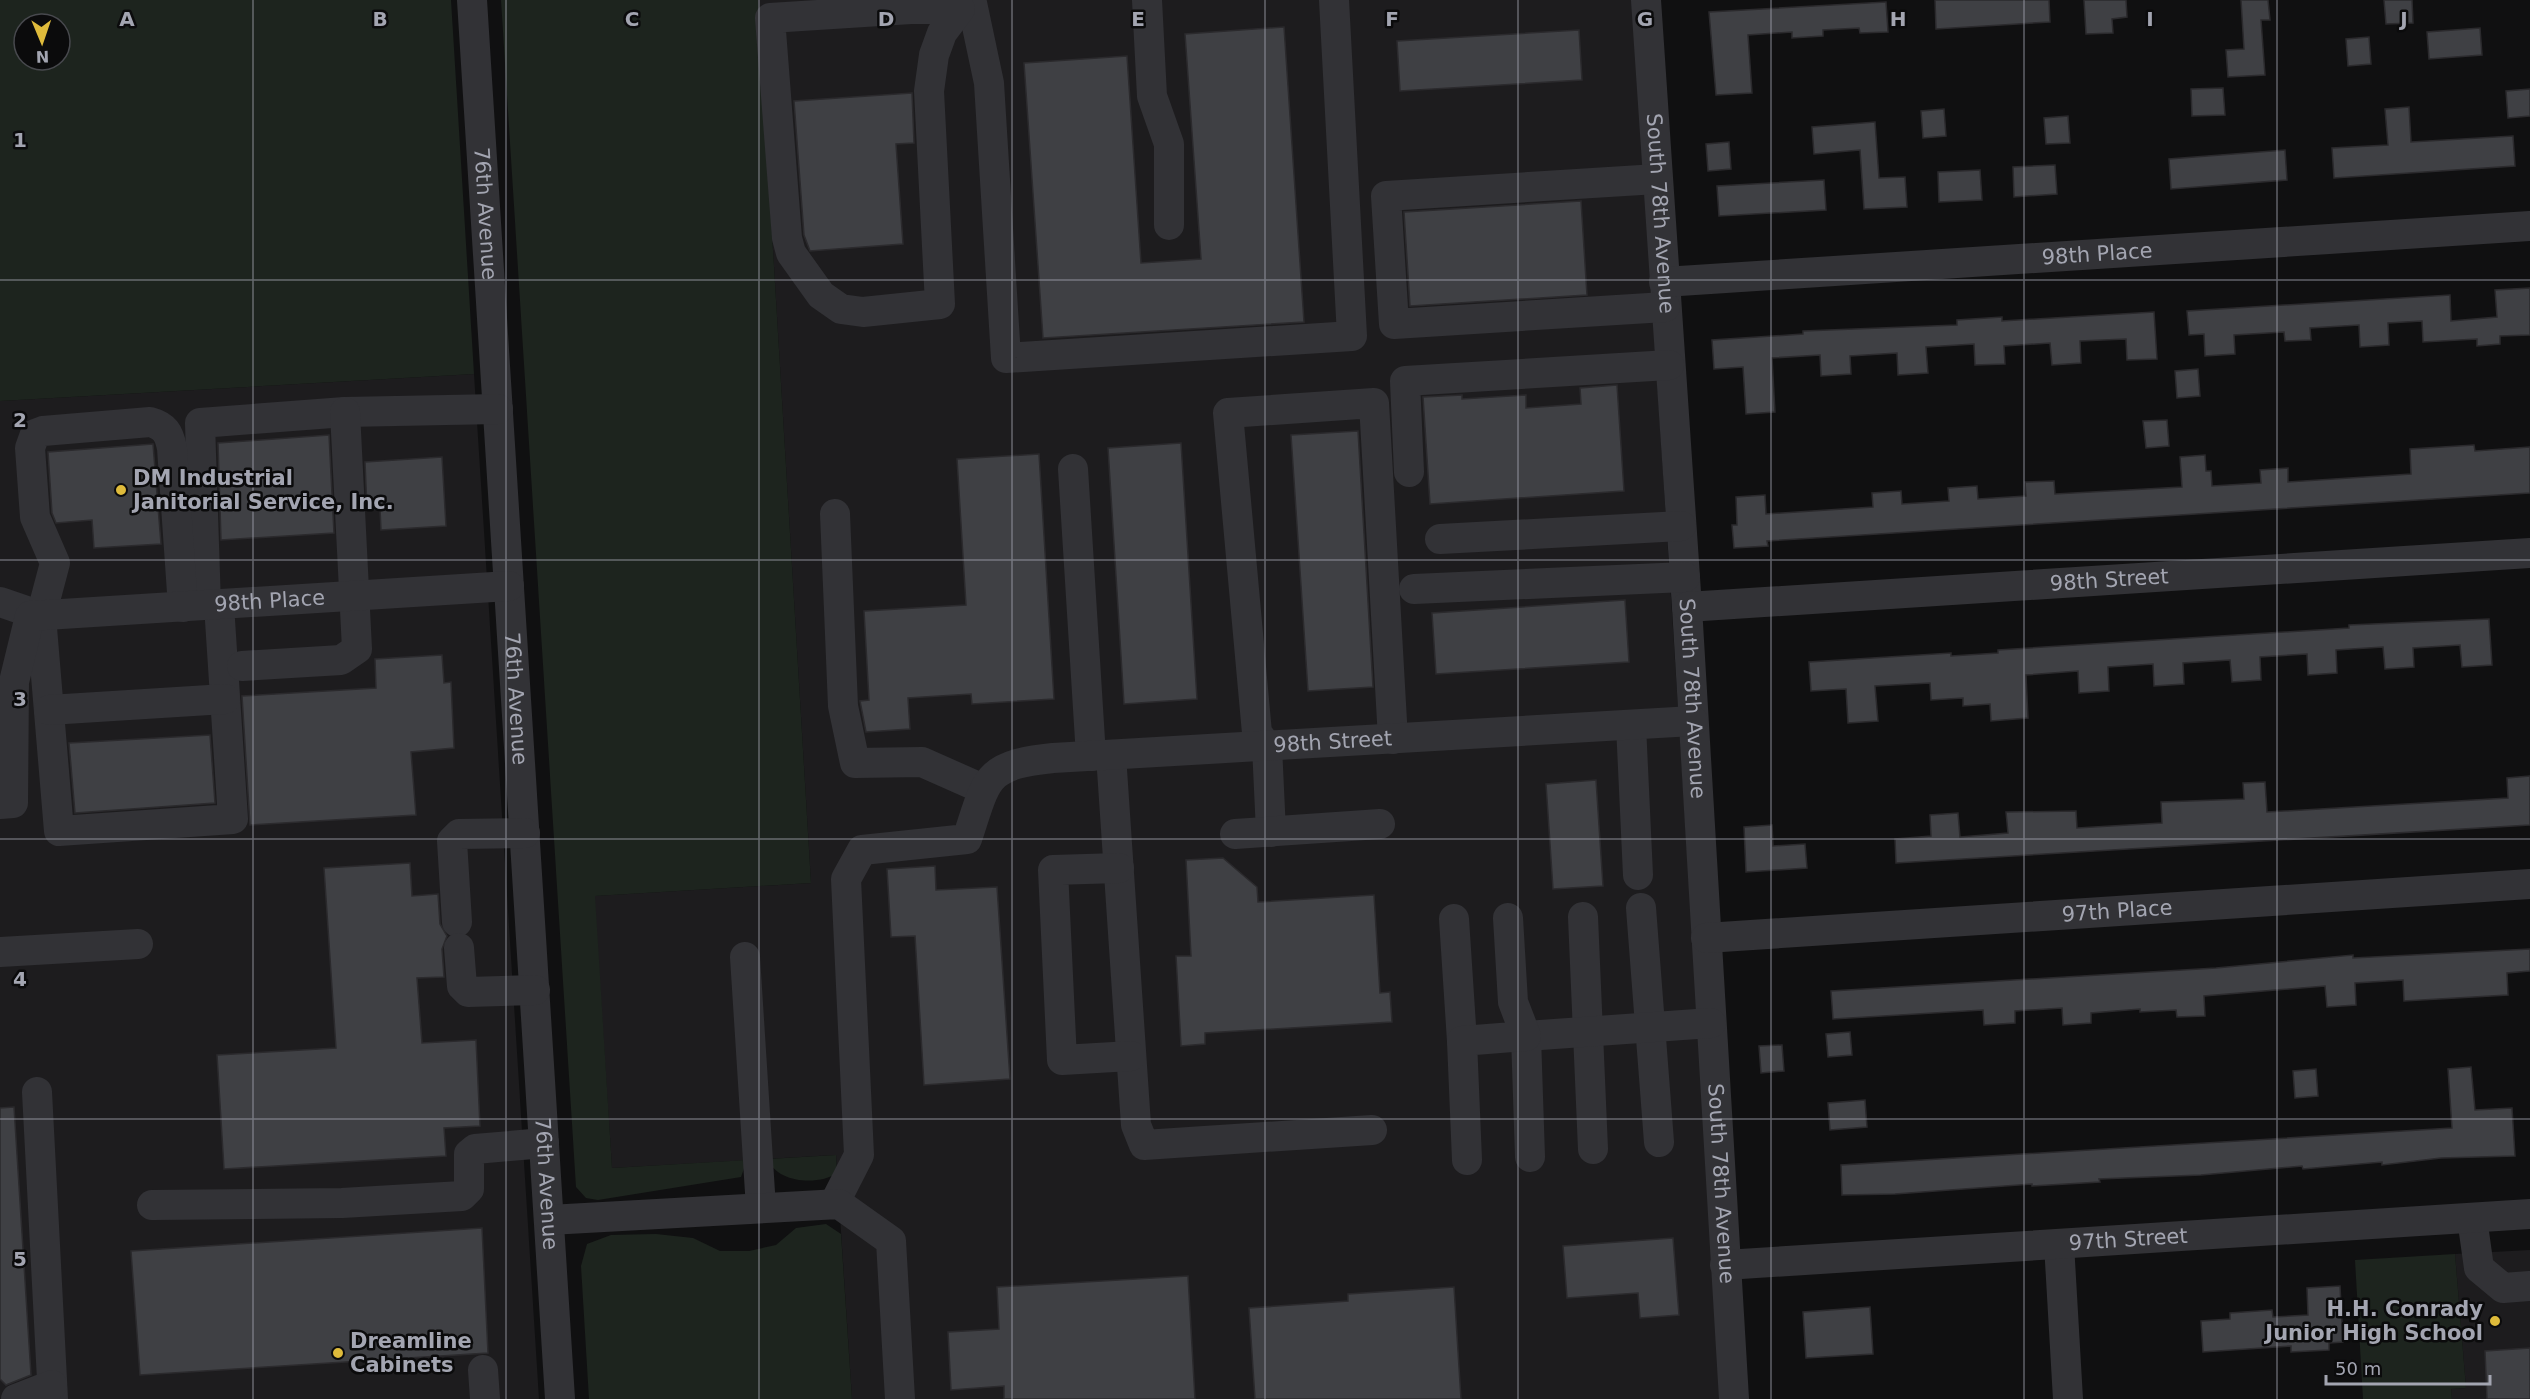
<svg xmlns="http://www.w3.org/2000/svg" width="2530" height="1399" viewBox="0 0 2530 1399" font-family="'DejaVu Sans',sans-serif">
<rect width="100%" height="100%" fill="#101011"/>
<path fill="#1d1c1e" d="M758,0H1633L1722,1399H852L836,1155L612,1168L594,896L811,883Z
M474,374L539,1399H0V401Z
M2530,1250V1399H2452L2451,1389L2466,1388L2455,1254Z"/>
<path fill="#1d241e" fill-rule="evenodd" d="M0,0H451L474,374L0,401ZM24,24H60V60H24Z
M501,0H758L811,883L595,896L612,1168L747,1160L741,1177L598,1200L586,1198L576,1187Z
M836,1155L837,1173C819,1186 776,1183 768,1159Z
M826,1224L841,1234L852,1399H589L581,1266L587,1244L611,1235L656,1234L693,1238L720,1251H749L776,1245L796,1228Z
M2455,1254L2466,1388L2451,1389L2452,1399H2363L2355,1260Z"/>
<path fill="#3f4044" stroke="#2b2a2d" stroke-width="1.5" d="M1935,0H2049L2050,22L1936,29Z
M2084,0H2126L2127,17L2112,19L2113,33L2086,34Z
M2241,0H2268L2270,20H2261L2265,75L2228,77L2226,50L2244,49Z
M2384,0H2412L2413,23L2386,24Z
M1886,2L1888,32L1860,33L1859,28L1823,30V36L1792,38V32L1748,35L1752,93L1716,95L1709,12Z
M1284,27L1304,322L1043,338L1024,63L1127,56L1141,263L1201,259L1185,34Z
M2480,28L2482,55L2429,59L2427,32Z
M1579,30L1582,80L1400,91L1397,41Z
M2369,37L2371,64L2348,66L2346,39Z
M2223,88L2225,115L2192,116L2191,89Z
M2530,89V116L2508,118L2506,91Z
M912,93L914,143L896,144L903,244L810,251L804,235L794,101Z
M2409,107L2411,142L2513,136L2515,166L2334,178L2332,148L2388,145L2385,109Z
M1944,109L1946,136L1923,138L1921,111Z
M2068,116L2070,143L2046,144L2044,118Z
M1875,122L1879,178L1905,177L1907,207L1864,209L1860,150L1814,154L1812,127Z
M1729,142L1731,169L1708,171L1706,144Z
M2285,150L2287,180L2171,189L2169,159Z
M2055,165L2057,194L2014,197L2013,167Z
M1980,170L1982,200L1939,202L1938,172Z
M1824,180L1826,210L1719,216L1717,186Z
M1581,201L1587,295L1410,306L1404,212Z
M2530,288V335L2500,336V344L2477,346V339L2423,342L2422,321L2388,323L2389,345L2360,347L2359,325L2310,328L2311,340L2285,341L2284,332L2234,335L2235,354L2205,356L2204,334L2189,335L2187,311L2450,295L2451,321L2497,317L2495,290Z
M2154,312L2157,359L2127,360L2126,339L2080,341L2081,363L2052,365L2050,343L2004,346L2005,364L1975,365L1974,344L1926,347L1928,373L1898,375L1897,353L1850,356L1851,374L1821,376L1820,355L1772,358L1775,412L1746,414L1743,367L1714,369L1712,340L1803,334V331L1957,325V320L2002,317V321Z
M2198,369L2200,396L2177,398L2175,371Z
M1617,385L1624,491L1430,504L1423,397L1462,395V399L1526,395V408L1581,404L1580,388Z
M2167,420L2169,446L2146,448L2143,421Z
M1358,431L1373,687L1308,691L1291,435Z
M329,435L334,533L221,540L218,443Z
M1181,443L1197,699L1124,704L1108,448Z
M153,444L161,544L94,548L92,520L56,523L52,513L48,452Z
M2474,445L2475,451L2530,447V493L1767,541L1768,546L1734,548L1732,525H1737L1736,497L1765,495L1766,514L1873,507L1872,493L1901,491L1902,504L1949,501L1948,488L1977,486L1978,499L2026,496L2025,482L2054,481L2055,494L2182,487L2180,457L2205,455L2206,471H2211L2212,486L2261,483L2260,470L2288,468V482L2411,474L2410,449Z
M1039,454L1054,699L972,704L971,694L908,698L910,729L866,732L860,701L869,700L864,611L966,605L957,459Z
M442,457L446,526L381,530L380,509L367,510L365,462Z
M1625,600L1629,662L1436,674L1432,613Z
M2489,619L2492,665L2462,667L2460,645L2413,648L2414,667L2385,669L2383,647L2336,650L2337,673L2308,675L2307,654L2260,657L2261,680L2232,682L2230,660L2183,663L2184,684L2154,686L2153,664L2108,667L2109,691L2079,693L2078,671L2026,675L2028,718L1991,721L1990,704L1963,706V698L1931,700L1930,683L1875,686L1878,721L1848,723L1846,689L1811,691L1809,662L1951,653V656L1998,653V650L2349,628V625Z
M442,655L444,683L451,682L454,748L411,752L416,815L250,825L242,696L376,688L375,659Z
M210,735L215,803L75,813L69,743Z
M2530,776V825L1896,863L1895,839L1931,836L1930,815L1958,813L1960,837L2008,833L2006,812L2076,811L2077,828L2162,823L2161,802L2244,799L2243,783L2265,782L2267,812L2508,798L2507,778Z
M1596,780L1603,886L1553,889L1546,784Z
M1772,825L1773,846L1805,844L1807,868L1746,872L1744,827Z
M1223,858L1257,887L1258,902L1374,895L1380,993L1390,992L1392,1022L1205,1033V1044L1181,1046L1176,956H1191L1186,860Z
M410,863L412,896L438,894L440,924L447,936L442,949L444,977L417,978L422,1043L476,1040L480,1126L444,1128L446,1156L224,1169L217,1055L336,1048L324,868Z
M935,866L936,890L997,887L1010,1079L924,1085L915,936L891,937L887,869Z
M2530,949V971L2507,973L2508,995L2404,1001L2403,980L2355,983L2356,1005L2327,1007L2325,986L2204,996L2205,1016L2177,1017L2176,1010L2140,1012V1009L2091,1013V1023L2063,1025L2062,1008L2015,1011V1023L1984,1025L1983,1010L1833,1019L1831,991L2216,968L2353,955V958Z
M1850,1032L1852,1055L1828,1057L1826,1034Z
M1782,1045L1784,1071L1761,1073L1759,1046Z
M2471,1067L2475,1110L2512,1108L2515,1156L2441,1158L2382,1165V1162L2303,1169L2302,1166L2201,1175L2099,1179L2100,1182L2032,1186V1184L1895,1194L1842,1195L1841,1165L2452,1128L2448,1069Z
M2316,1069L2318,1096L2295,1098L2293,1071Z
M1865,1100L1867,1127L1830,1130L1828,1103Z
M14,1107L31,1375L6,1385L0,1379V1108Z
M482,1228L488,1353L140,1375L131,1251Z
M1673,1238L1679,1315L1640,1318L1638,1293L1567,1298L1563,1246Z
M1188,1276L1195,1399H1004V1386L951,1390L948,1332L999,1329L997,1287Z
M2340,1286L2343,1342L2329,1343V1350L2291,1352V1346L2203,1352L2201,1321L2230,1319V1313L2272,1310L2273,1317L2308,1315L2307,1288Z
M1454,1287L1461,1399H1255L1249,1308L1348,1301V1294Z
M1870,1307L1873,1354L1806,1358L1803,1312Z
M2530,1348V1399H2487L2485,1351Z"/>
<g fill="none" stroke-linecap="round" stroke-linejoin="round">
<g stroke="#323236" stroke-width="30">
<path id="s1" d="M472,0L560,1399"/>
<path d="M1147,0L1152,96L1169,144V225"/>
<path id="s2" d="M1646,0L1687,607L1734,1399"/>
<path d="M972,3L989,83L1006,358L1352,336L1334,0"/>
<path d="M911,9H960L942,33L934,55L929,91L940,304L863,312L841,309L821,295L791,253L787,238L770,18Z"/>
<path d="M1657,179L1386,196L1394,324L1665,307"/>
<path id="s3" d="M1664,282L2530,226"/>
<path d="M1073,469L1091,756"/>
<path d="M1409,472L1405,381L1669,365"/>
<path d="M835,514L843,706L855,763L922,762L983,789"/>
<path d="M1440,539L1681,526"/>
<path d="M1414,589L1685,577"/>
<path d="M0,602L41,616"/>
<path d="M206,605L200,423L345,412L498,409"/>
<path d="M183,607L172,448C169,433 165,426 150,422L43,431L35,434L30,448L35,517L55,563L41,616L59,831L233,819L219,605"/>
<path id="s4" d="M1687,607L2530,553"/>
<path d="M242,666L341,660L357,649L345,412"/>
<path d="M49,710L225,699"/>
<path d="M1631,725L1638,875"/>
<path d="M1111,755L1136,1125L1144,1145L1372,1130"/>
<path id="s5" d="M0,804L13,803L14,682L30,616L509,586"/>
<path d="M1271,832L1267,746L1257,733L1228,413L1374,403L1393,739"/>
<path d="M1235,834L1380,824"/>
<path d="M1119,868L1053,870L1062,1060L1131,1056"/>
<path d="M1641,908L1659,1142"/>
<path d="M1583,917L1593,1149"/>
<path d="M1454,919L1462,1041"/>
<path d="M457,922L452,841L459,834L525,833"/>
<path id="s6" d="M1706,938L2530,884"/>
<path d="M459,948L462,986L468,992L535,990"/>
<path d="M0,952L138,944"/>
<path d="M745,957L761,1208"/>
<path d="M37,1092L53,1399"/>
<path d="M1530,1157L1526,1036L1711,1023"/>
<path d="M1467,1160L1462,1041L1526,1036L1513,1002L1508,918"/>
<path id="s7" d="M834,1204L859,1155L846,879L862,850L967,839C987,779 984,765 1053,758L1693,721"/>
<path d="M152,1205L342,1203L462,1196L469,1189V1154L475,1149L544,1143"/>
<path d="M2472,1218L2479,1268L2503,1288L2530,1286"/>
<path d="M549,1220L839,1204L891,1241L900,1399"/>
<path d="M2059,1244L2068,1399"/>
<path id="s8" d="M1725,1265L2530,1214"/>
<path d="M483,1370L485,1399"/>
<path d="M16,1399L52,1385"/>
</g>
</g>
<path fill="none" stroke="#a3a5b1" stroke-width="1.5" stroke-opacity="0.55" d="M253,0V1399M506,0V1399M759,0V1399M1012,0V1399M1265,0V1399M1518,0V1399M1771,0V1399M2024,0V1399M2277,0V1399M0,280H2530M0,560H2530M0,839H2530M0,1119H2530"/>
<g fill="#dfbb3b" stroke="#0b0b0c" stroke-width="2">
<circle cx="121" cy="490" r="6"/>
<circle cx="2495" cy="1321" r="6"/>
<circle cx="338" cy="1353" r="6"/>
</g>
<g text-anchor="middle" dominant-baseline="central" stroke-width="5" stroke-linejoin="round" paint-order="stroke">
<g font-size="21" fill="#a3a5b1" stroke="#0b0b0c">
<text stroke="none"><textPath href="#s1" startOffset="214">76th Avenue</textPath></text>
<text stroke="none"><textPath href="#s2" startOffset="214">South 78th Avenue</textPath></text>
<text stroke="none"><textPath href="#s3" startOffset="434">98th Place</textPath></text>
<text stroke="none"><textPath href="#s4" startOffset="423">98th Street</textPath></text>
<text stroke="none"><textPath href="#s5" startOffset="442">98th Place</textPath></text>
<text stroke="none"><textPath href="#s1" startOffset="700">76th Avenue</textPath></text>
<text stroke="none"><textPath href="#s2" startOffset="700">South 78th Avenue</textPath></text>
<text stroke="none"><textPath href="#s7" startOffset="882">98th Street</textPath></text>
<text stroke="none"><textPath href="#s6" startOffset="412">97th Place</textPath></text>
<text stroke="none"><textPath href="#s1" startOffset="1186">76th Avenue</textPath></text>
<text stroke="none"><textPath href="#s2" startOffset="1186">South 78th Avenue</textPath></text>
<text stroke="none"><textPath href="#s8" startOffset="404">97th Street</textPath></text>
</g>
<g font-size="21" font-weight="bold" fill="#a3a5b1" stroke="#0b0b0c" text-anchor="start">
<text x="133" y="478">DM Industrial<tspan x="133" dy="24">Janitorial Service, Inc.</tspan></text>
<text x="2483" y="1309" text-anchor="end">H.H. Conrady<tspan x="2483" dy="24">Junior High School</tspan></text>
<text x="350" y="1341">Dreamline<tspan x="350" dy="24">Cabinets</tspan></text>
</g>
</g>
<g font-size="20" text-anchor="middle" font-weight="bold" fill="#a3a5b1" stroke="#0b0b0c" stroke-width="5" stroke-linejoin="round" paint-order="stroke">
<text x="127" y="26">A</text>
<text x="380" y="26">B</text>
<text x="632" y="26">C</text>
<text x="886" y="26">D</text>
<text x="1138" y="26">E</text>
<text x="1392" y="26">F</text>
<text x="1645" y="26">G</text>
<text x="1898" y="26">H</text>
<text x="2150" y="26">I</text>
<text x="2404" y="26">J</text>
<text x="20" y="147">1</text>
<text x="20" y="427">2</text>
<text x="20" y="706">3</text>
<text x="20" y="986">4</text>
<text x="20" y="1266">5</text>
</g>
<g transform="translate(42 42) rotate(178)"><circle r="28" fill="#0b0b0c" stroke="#48494e" stroke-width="1.5"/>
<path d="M0-4.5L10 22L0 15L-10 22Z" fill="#dfbb3b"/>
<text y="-9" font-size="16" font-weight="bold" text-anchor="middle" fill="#a3a5b1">N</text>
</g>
<path d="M2326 1375v9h164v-9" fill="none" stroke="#a3a5b1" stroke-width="3"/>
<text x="2335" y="1375" font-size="18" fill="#a3a5b1" stroke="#0b0b0c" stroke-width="4.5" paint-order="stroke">50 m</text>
</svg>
